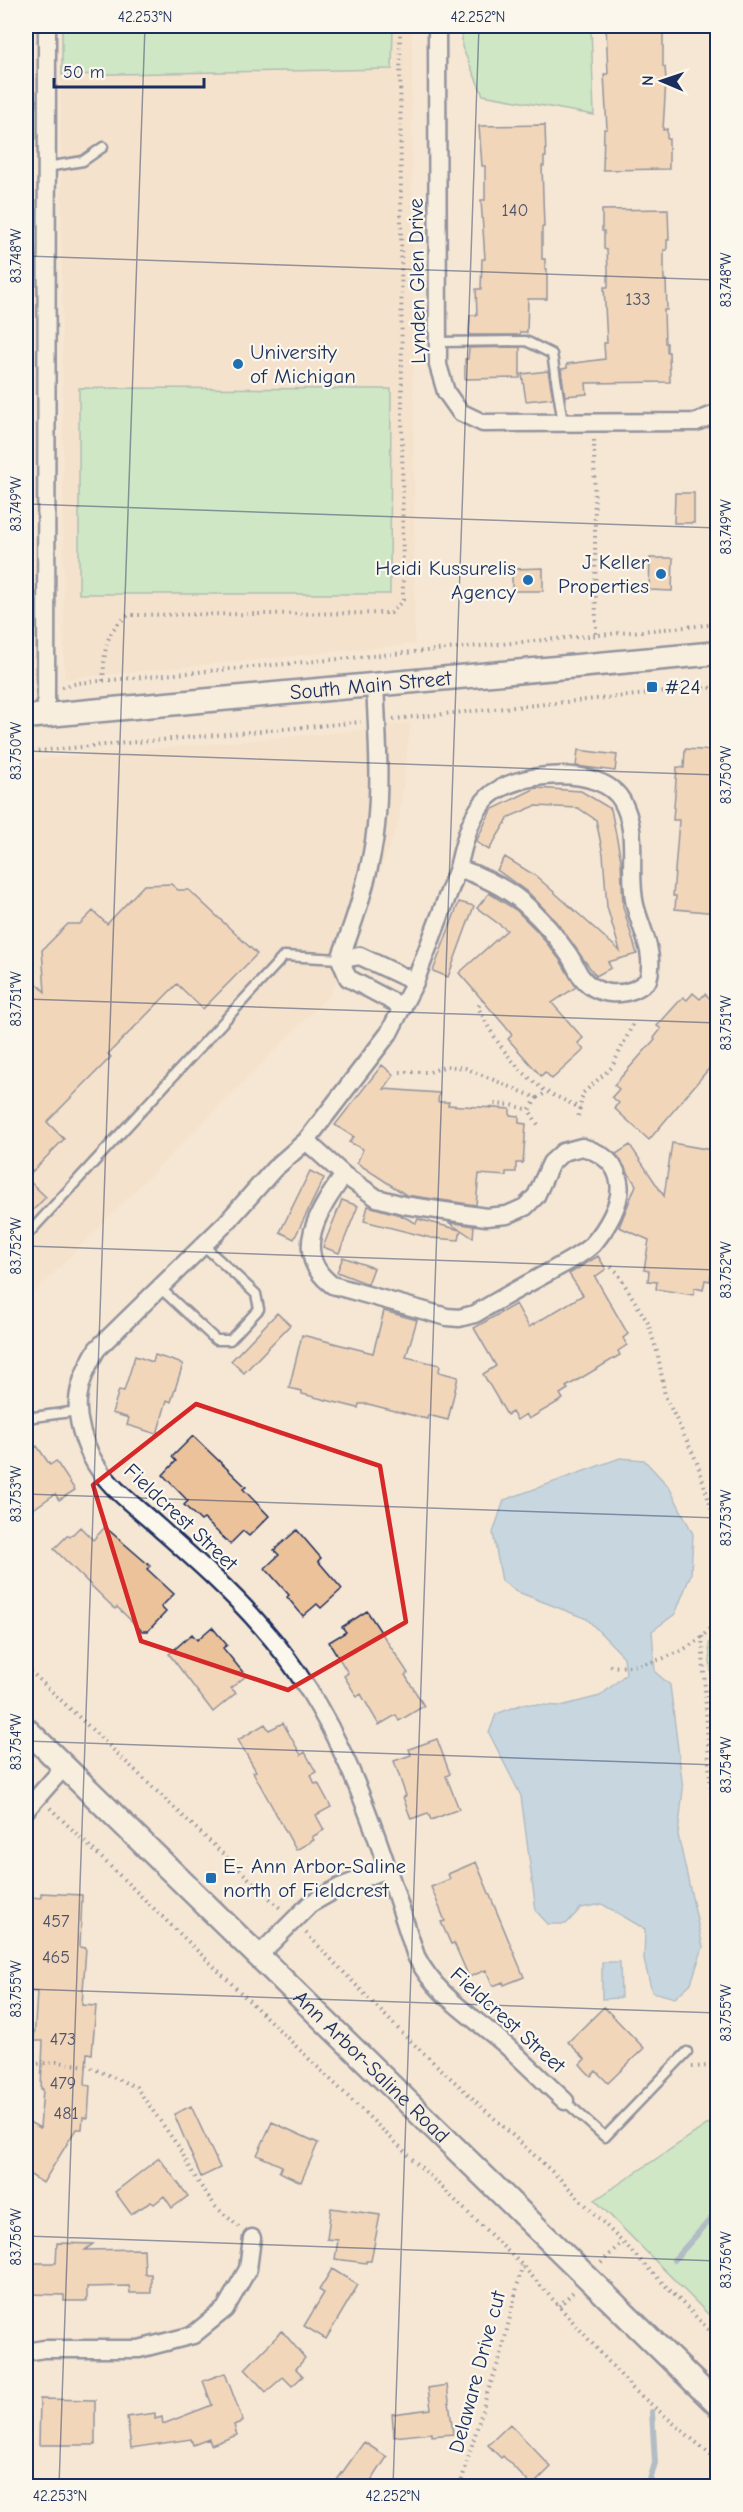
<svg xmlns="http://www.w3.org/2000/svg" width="743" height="2512" viewBox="0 0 743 2512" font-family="'Comic Neue',sans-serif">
<rect width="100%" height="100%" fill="#f6e7d4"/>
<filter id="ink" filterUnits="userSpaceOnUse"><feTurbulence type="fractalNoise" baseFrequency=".0167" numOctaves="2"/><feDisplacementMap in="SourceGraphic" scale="12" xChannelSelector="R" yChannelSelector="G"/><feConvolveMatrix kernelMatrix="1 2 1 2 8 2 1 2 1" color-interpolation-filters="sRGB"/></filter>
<g filter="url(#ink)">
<path fill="#f3dcc3" d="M60,26H412L415,644L64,679Z
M411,722L399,823L332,993L26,1301V760L351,731Z"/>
<path fill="#9fe6b4" stroke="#5d8a89" stroke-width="1.5" d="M62,26H393L392,69L62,75Z
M462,26H591L594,115L483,95L462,47Z
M79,388L391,389L390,594H79Z
M717,1626V1763L709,1644Z
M717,2118L718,2306L708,2314L595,2200Z"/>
<path fill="#90c3ed" stroke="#6188b4" stroke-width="1.5" d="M620,1458L644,1460L669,1487L693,1534L691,1574L675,1614L652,1631L655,1672L670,1685L683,1789L678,1835L703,1947L691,1983L675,1998L652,1992L644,1960L645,1929L602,1904L581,1908L566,1924H548L536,1911L521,1796L489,1733L496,1714L523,1704L561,1706L600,1696L626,1674L624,1657L587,1619L518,1592L502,1581L493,1533L504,1500Z
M602,1962H620L621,1998L602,1999Z"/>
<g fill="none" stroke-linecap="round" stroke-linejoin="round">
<path stroke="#6188b4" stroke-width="6" d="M674,2260L718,2211
M648,2486L655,2463L652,2412"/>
</g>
<path fill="#ecc29b" stroke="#1b2f5e" stroke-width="1.5" d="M606,26H663V67H665L666,80L663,130L667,129V139H669V169L603,170L604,129H607L604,74H608Z
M545,125L546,157H544V166H542L544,227H542V259H545V268L547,269V299H528L527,332H520V335H469L470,315H477L476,289H481L482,259H485L481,200H485V166H482L479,126Z
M668,209L669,240H667V250H664V280H666L667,310H664L665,343H667V352H669L670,382L586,383L587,394L565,396L561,369L567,368V364L605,359L604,343H607L604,287H608V270L607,250L604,249V231H602V210Z
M520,347V378L465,379V359H468L469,348Z
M548,371L553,398L526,401L522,374Z
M675,493H694V523H674Z
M650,558H673L672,591L649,590Z
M543,568V591H512V569Z
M685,749L717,751V913L675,909L676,896H673L679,820H673L677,767L684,768Z
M578,750L617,755L615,771L576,766Z
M536,788L581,791L611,809L621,860L623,907L637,954L608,962L611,968L596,976L552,917L530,894L497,870L505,857L536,876L620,951L607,907L603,854L596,820L578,808L535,806L509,817L489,850L476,842L491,810Z
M171,884L178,890H189L257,954L203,1009L177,984L108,1054L111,1057L47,1122L64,1139L26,1178L46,1197L26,1217V972L45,992L42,950L68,924H80L93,911L107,924L144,885Z
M489,893L516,910L537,931L560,960L576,987L552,1003L583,1038L578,1043L584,1050L552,1079L545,1072L541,1076L508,1039L512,1035L505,1026L459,973L507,930L477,908Z
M459,902L474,906L448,977L433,971Z
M693,993L700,999L705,994L717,1005V1059L649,1140L614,1108L619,1103L612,1097L619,1089L614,1085L655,1039L654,1038L661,1029L657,1026L683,997L687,1000Z
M382,1065L394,1075L384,1089L439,1093L438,1102H449L448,1105L510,1109V1115L519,1116V1123L526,1124L523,1163H516V1172H506V1176L479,1174L476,1205L406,1195L357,1163L363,1149L349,1142L354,1137L335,1125Z
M672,1143L717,1151V1237L710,1281L705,1280L703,1290L695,1288L693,1295L656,1289L657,1282L648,1281L649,1271L644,1270L649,1240L619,1227L636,1185L616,1154L630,1145L664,1196Z
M310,1171L324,1178L294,1239L280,1232Z
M342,1200L358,1206L339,1253L323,1247Z
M368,1206L400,1215L416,1223L418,1219L460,1230L448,1222L474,1226L473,1238L461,1230L459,1240L431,1238L364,1221Z
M598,1256L606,1269L595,1277L628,1334L623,1338L627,1345L618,1351L620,1355L566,1387L568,1389L560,1394L563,1399L529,1419L526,1414L517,1420L512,1412L507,1415L483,1374L496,1366L474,1328L516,1304L529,1327L583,1295L569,1274Z
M343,1257L374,1268L368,1284L337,1272Z
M384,1311L417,1320L406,1357L440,1365L439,1372L458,1377L448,1420L428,1415L427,1419L368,1404H359L358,1408L302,1394V1391L289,1388L302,1335L373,1353Z
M277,1313L290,1325L244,1373L231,1361Z
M155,1355L183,1364L171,1402L167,1400L157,1434L127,1425L129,1418L112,1413L119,1390L124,1391L135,1356L153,1362Z
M193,1436L246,1487L243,1489L269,1516L249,1536L243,1531L230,1544L204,1519L201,1521L184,1505L188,1501L163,1475L176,1461L172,1457Z
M37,1446L50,1465L56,1461L75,1490L59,1500L55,1494L26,1514V1454Z
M80,1527L93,1540L105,1527L150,1566L147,1569L174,1594L161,1607L166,1612L148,1631H142L117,1607L115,1609L54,1549L68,1535L70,1537Z
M297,1530L321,1558L318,1561L342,1589L321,1608L317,1604L303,1616L287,1597L289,1595L265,1568L279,1555L274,1550Z
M367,1611L408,1673L405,1675L424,1706L399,1721L396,1715L379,1725L361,1694L357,1697L344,1676L348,1673L329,1642L346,1632L342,1627Z
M212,1627L227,1645L223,1648L246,1676L231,1688L236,1693L213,1712L169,1654L192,1634L197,1640Z
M283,1723L301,1755L305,1752L316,1772L311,1775L315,1784L318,1783L331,1807L316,1815L324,1830L312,1837L314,1840L296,1850L253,1772L256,1771L238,1740L265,1724L269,1730Z
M437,1739L450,1774L446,1776L459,1809L431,1820L428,1813L411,1819L403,1797L406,1796L394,1761L411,1755L409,1749Z
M476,1862L524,1977L504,1985L503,1982L493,1986L486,1970L469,1977L454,1943L451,1944L441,1922L445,1921L431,1887L450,1879L448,1874Z
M41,1893L82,1895L80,1947L86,1948L82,2005L96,2006L92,2054L87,2053L85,2085L90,2086L88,2118L83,2117L82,2129H76L43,2183L26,2172V2120L40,2128L43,2089H41L43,2041H34L37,1992L26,1991L31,1897L41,1898Z
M604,2007L644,2048L608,2083L596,2071L591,2076L585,2070L580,2064L585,2059L568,2042Z
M191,2106L220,2168L201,2177L174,2114Z
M272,2122L318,2143L301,2182L279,2172L282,2166L257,2155Z
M159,2158L188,2196L172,2208L164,2196L154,2204L151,2202L131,2214L115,2192Z
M331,2208L380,2215L371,2261H366V2263L335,2259L338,2240L327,2239Z
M57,2243L93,2244L85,2250L144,2249L145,2274H151V2293H130L129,2286L87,2287V2301H64V2295L29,2294V2286L26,2287V2263H56Z
M332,2269L358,2285L326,2339L304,2326L324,2293L319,2290Z
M282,2331L305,2358L296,2369L303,2376L292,2386L283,2377L266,2392L245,2369Z
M225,2373L243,2421L234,2425L237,2435L211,2445L209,2439L193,2445L191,2439L131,2448L127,2417L155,2413V2419L162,2417L163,2424L212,2405L203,2381Z
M447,2385L453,2434L431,2436V2433L394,2437L392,2414L431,2409L428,2388Z
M40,2399L95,2400V2445H39Z
M510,2424L551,2467L532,2486L503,2456L501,2458L488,2445Z
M364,2442L387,2457L370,2483L376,2487H332Z"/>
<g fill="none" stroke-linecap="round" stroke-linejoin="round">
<g stroke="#1b2f5e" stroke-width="13">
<path id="lane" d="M47,167L83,161L103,147
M438,342L526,341L552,354L563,423
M26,1236L284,956L340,959
M159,1287L216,1340H230L259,1309L256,1294L203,1245
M26,1418L78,1411
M565,2101L605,2137L687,2052"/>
</g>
<g stroke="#1b2f5e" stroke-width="21">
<path id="street" d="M437,26L438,365L446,392L460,412L483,423L696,422L718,413
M46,714L47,26
M340,959C355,920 372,867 376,826C381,779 377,731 375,684
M340,959L348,978L403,1007
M340,959L360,956L415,982
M306,1141L274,1169L227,1222L97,1349C74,1388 71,1414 91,1456C106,1486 132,1503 156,1525C192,1557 229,1589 261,1626C345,1720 378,1840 416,1956C435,1994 469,2014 501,2041C523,2060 543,2081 565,2101
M582,1147C600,1152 616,1162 619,1182C623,1202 606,1229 593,1244C582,1255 565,1263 551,1271C525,1285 500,1299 475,1314L459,1318L447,1317L332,1285C290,1253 319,1210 344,1175L377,1198L403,1205L486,1217L507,1215L525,1207L536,1196L551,1163L563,1152Z
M344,1175L306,1141L389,1033L415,982L458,868C484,877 511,890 530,909C544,922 555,935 566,951C572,958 575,967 580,975C596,998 628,999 648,980C656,953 641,930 635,905C627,870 640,833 622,801C602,764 515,771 488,797C469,816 464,844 458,868
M26,1810L65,1766
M259,1955L310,1904L340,1887L387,1869
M26,2352L44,2349H139L193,2335L225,2309L248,2269L252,2238"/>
</g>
<g stroke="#1b2f5e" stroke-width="27">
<g id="secondary">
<path id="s1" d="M26,717L718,653"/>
<path id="s2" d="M26,1729L718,2405"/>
</g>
</g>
<path stroke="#1b2f5e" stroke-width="4" stroke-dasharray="1.5 4.5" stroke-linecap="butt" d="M594,440L596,634
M103,681C105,652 103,632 129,615L391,613L403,600L400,26
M62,687L78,683L718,624
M393,719L718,687
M26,752L361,722
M483,1000L478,1007C494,1041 516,1070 547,1092
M400,1072H430L446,1066L465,1068L537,1098L529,1110L540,1128
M537,1098L547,1092L580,1108
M491,1108L493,1104L512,1105L529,1110
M578,1116L583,1093L612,1067L633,1024
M611,1267L617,1272L648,1323L658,1355L665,1396L697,1462L718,1530
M718,1559V1580
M702,1636L710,1780L718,1861
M610,1666C642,1670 700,1651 715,1620C717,1617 717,1611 718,1606
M26,1667L281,1909
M50,1808L522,2265L633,2389L718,2461
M306,1933L404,2035L560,2179L718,2339
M26,2065L57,2062L87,2066L136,2087L178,2146L198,2182L216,2207L240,2228
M692,2067L710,2066L718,2062
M601,2263L622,2242
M559,2306L573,2292
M460,2486L487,2394L501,2355L522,2266"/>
<use href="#lane" stroke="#fbf7ec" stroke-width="8"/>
<use href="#street" stroke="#fbf7ec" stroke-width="16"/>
<use href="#secondary" stroke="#fbf7ec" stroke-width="22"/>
</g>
</g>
<path d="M0 0H743V2512H0ZM196,1404L380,1466L406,1622L288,1690L141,1641L93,1485Z" fill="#f6e7d4" fill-opacity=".55" fill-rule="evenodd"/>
<path fill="none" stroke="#d62828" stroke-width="4.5" stroke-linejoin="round" d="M196,1404L380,1466L406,1622L288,1690L141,1641L93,1485Z"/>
<path fill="none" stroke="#1b2f5e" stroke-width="1.5" stroke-opacity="0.45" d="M513,26L718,33M26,256L718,280M26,504L718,528M26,751L718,775M26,999L718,1023M26,1246L718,1270M26,1494L718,1518M26,1741L718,1765M26,1989L718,2013M26,2236L718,2261M26,2484L100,2486M59,2486L145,26M393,2486L479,26"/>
<g fill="#1f6fb2" stroke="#fbf7ec" stroke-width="2">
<circle cx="238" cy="364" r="6"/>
<circle cx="661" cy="574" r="6"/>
<circle cx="528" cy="580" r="6"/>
<rect x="646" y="681" width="12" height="12" rx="3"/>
<rect x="205" y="1872" width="12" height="12" rx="3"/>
</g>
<g text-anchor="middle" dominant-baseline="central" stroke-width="4.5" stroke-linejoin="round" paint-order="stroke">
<g font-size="18" fill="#4f546d">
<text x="515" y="210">140</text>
<text x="638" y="299">133</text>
<text x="56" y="1921">457</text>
<text x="56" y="1957">465</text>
<text x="63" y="2039">473</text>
<text x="63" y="2083">479</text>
<text x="66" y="2113">481</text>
</g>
<g font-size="21" fill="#1b2f5e" stroke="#fbf7ec">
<text transform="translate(417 281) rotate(-91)">Lynden Glen Drive</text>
<text stroke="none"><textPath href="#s1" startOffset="346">South Main Street</textPath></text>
<text transform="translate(181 1517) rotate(43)">Fieldcrest Street</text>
<text transform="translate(508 2020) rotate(42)">Fieldcrest Street</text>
<text stroke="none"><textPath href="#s2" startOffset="483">Ann Arbor-Saline Road</textPath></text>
<text transform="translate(477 2372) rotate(-75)">Delaware Drive cut</text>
</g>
<g font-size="21" fill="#1b2f5e" stroke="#fbf7ec" text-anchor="start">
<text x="250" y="352">University<tspan x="250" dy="24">of Michigan</tspan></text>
<text x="649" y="562" text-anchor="end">J Keller<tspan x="649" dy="24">Properties</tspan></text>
<text x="516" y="568" text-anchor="end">Heidi Kussurelis<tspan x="516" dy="24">Agency</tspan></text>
<text x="664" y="687">#24</text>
<text x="223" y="1866">E- Ann Arbor-Saline<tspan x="223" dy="24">north of Fieldcrest</tspan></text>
</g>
</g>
<rect width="743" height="2512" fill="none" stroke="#fbf7ec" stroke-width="66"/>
<g transform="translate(662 81) rotate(272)" stroke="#fbf7ec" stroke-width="4.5" paint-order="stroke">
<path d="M0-4.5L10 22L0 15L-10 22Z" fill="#1b2f5e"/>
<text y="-9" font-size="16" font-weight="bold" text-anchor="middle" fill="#1b2f5e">N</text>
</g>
<path d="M54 78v9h150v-9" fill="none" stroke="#1b2f5e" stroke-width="3"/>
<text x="63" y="78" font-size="18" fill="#1b2f5e" stroke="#fbf7ec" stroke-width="4.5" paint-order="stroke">50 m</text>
<rect x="33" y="33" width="677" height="2446" fill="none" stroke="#1b2f5e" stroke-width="2"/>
<g font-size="15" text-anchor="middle" fill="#1b2f5e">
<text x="145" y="22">42.253°N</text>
<text x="478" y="22">42.252°N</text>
<text transform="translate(16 256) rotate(-90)" y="5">83.748°W</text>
<text transform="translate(726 280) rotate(-90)" y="5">83.748°W</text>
<text transform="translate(16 504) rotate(-90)" y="5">83.749°W</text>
<text transform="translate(726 527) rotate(-90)" y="5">83.749°W</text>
<text transform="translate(16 751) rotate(-90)" y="5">83.750°W</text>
<text transform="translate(726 775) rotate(-90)" y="5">83.750°W</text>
<text transform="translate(16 999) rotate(-90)" y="5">83.751°W</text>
<text transform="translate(726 1023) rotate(-90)" y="5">83.751°W</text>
<text transform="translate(16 1246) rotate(-90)" y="5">83.752°W</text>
<text transform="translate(726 1270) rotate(-90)" y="5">83.752°W</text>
<text transform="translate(16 1494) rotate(-90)" y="5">83.753°W</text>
<text transform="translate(726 1518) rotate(-90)" y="5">83.753°W</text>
<text transform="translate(16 1742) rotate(-90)" y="5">83.754°W</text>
<text transform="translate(726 1765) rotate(-90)" y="5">83.754°W</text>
<text transform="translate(16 1989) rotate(-90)" y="5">83.755°W</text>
<text transform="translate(726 2013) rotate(-90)" y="5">83.755°W</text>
<text transform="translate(16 2237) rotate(-90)" y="5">83.756°W</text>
<text transform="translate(726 2260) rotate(-90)" y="5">83.756°W</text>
<text x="60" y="2501">42.253°N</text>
<text x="393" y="2501">42.252°N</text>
</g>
</svg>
